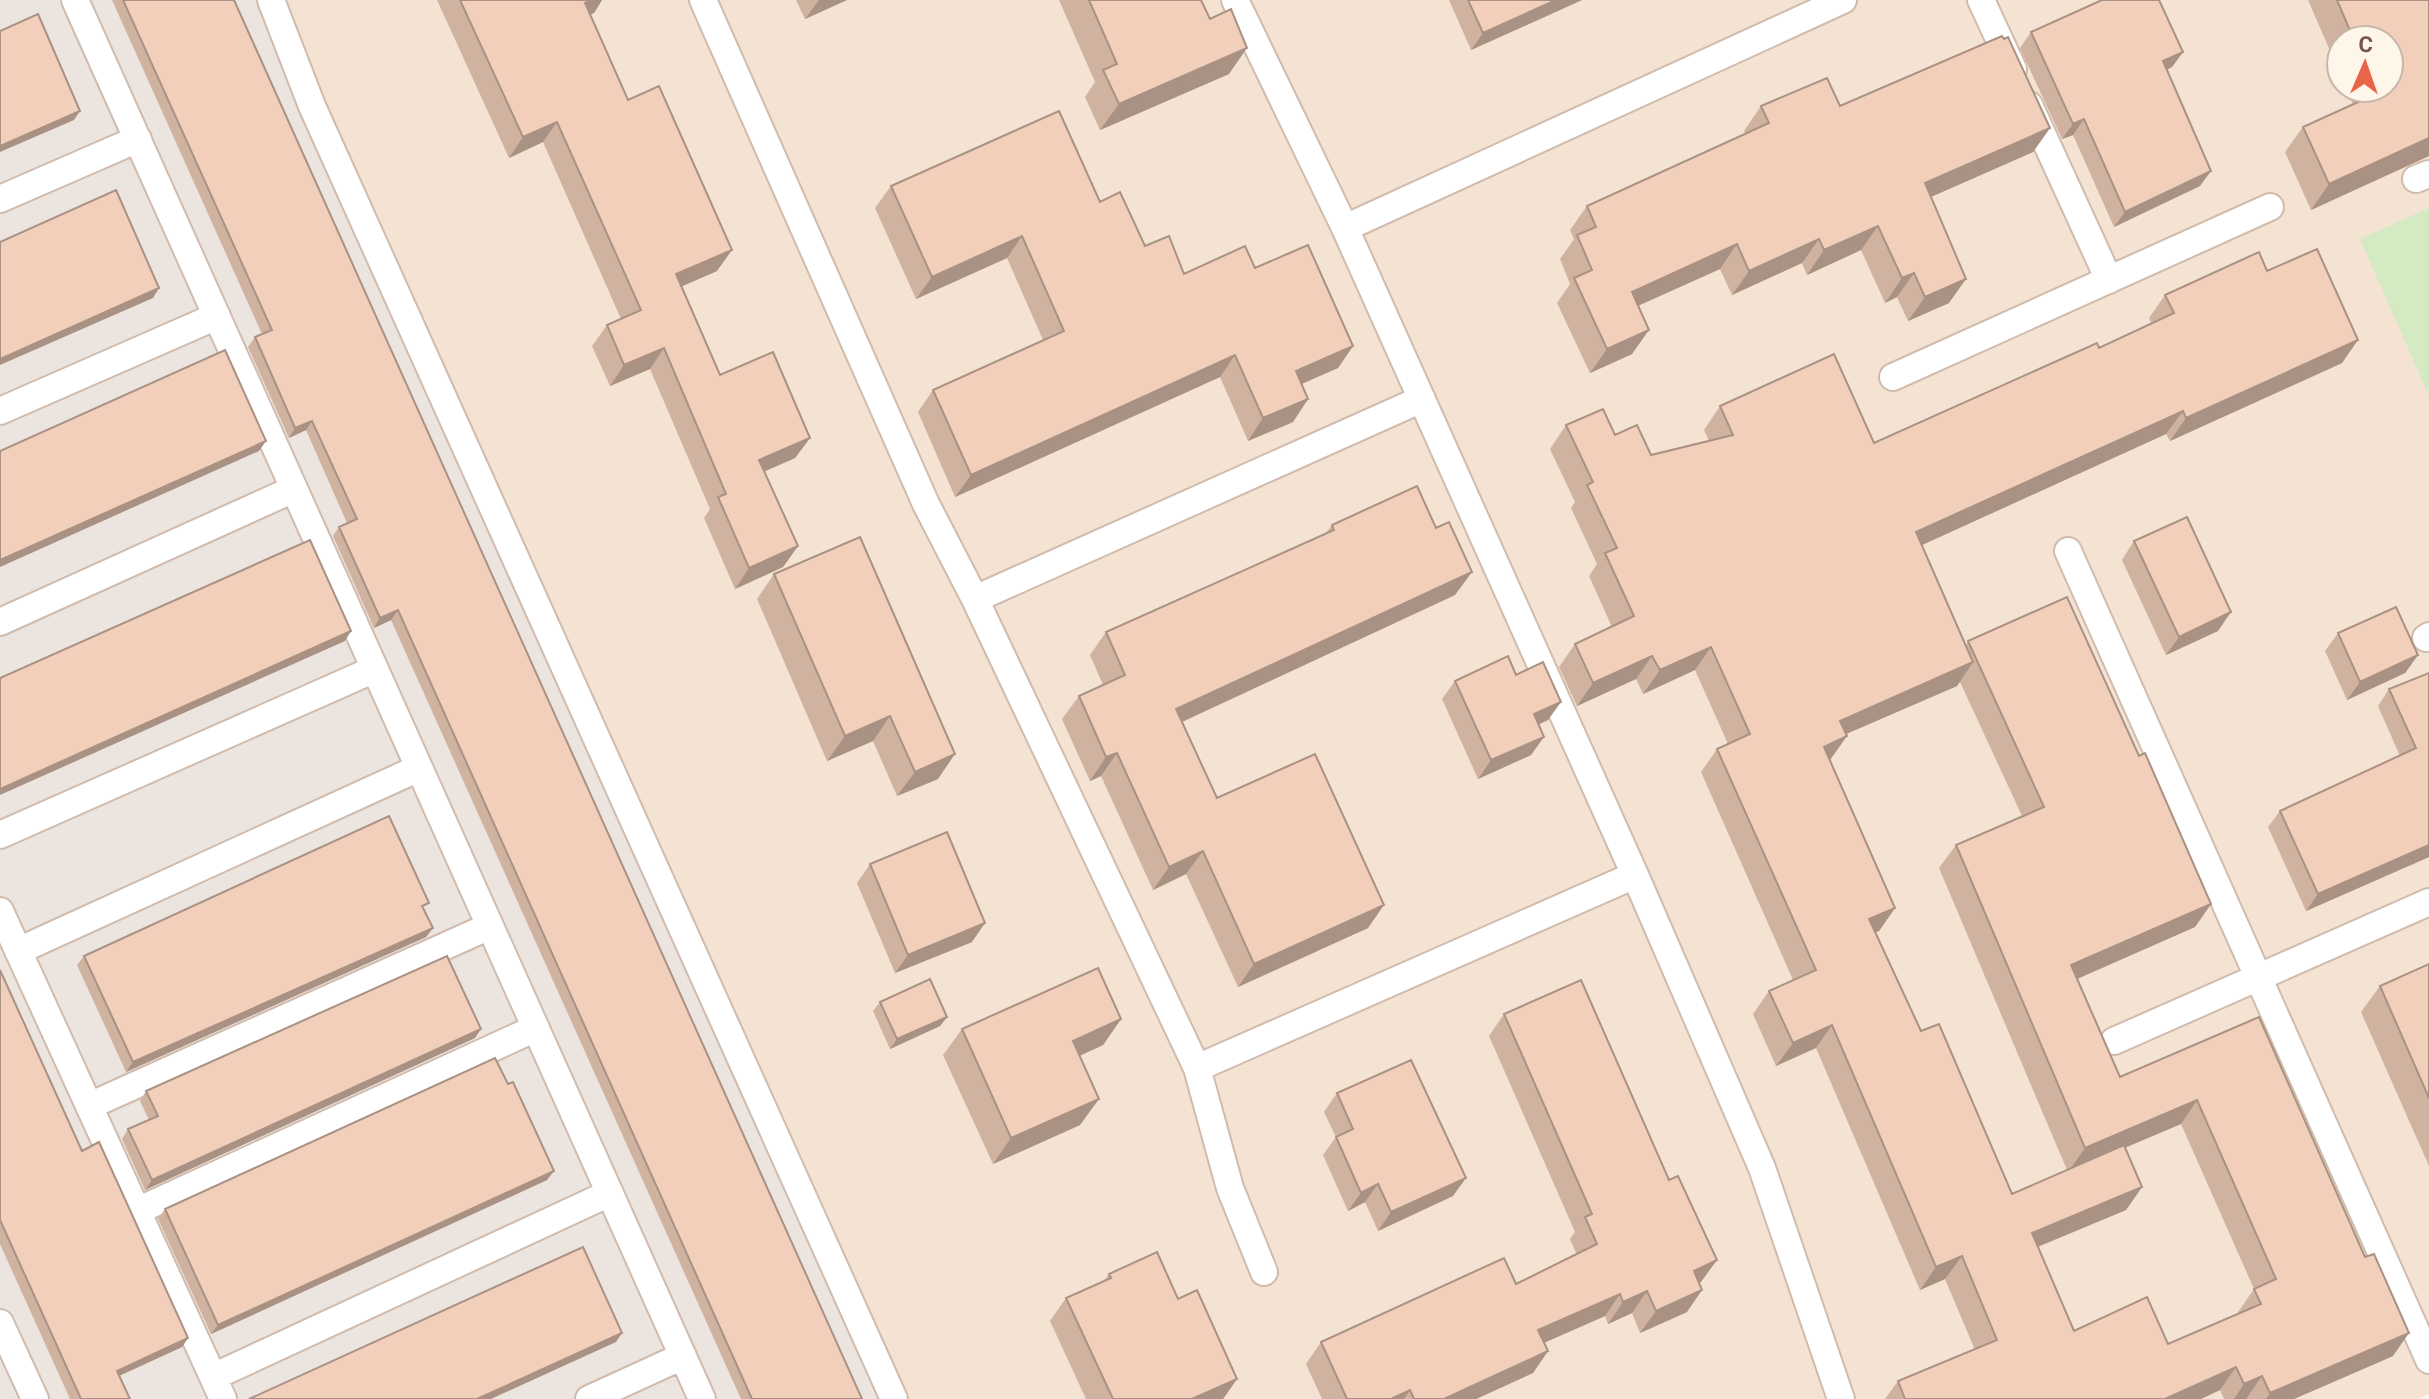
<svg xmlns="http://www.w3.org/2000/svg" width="2429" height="1399" viewBox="0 0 2429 1399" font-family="Roboto,sans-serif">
<rect width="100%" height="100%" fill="#fcf2e4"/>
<path fill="#f4e3d2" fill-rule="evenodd" d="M0,0H2429V1393L2419,1399H0ZM2341,40H2389V88H2341Z"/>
<path fill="#ece4de" d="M0,0H256L882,1399H0Z"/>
<path fill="#d4eac2" d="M2429,208V396L2360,239Z"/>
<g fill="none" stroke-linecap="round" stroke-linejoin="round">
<g stroke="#d0bbad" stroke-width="30">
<path id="service" d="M75,0L702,1399
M271,0L312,106L894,1399
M703,0L926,504L975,599L1197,1068
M1235,0L1345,228L1635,875L1762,1168L1841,1399
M1981,0L2013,69
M2029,105L2109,280
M2416,179L2429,174
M0,199L138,139
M1345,228L1843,0
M1893,377L2270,207
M0,411L217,316
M2068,551L2429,1360
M975,599L1422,399
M0,622L294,489
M2426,638L2429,636
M0,835L375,669
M0,911L223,1399
M18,951L419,768
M2114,1041L2429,902
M89,1106L490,926
M137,1211L536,1028
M1264,1272L1230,1188L1197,1068L1635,875
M0,1323L35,1399
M213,1377L610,1193
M589,1399L683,1356"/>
</g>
<use href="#service" stroke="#fff" stroke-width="26"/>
</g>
<path fill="#d0b2a1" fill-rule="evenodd" d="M112,0H234L862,1399H741L391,620L374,628L333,536L339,527L347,523L306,430L289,438L248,347L255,337L262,334Z
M437,0H602L594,13L590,14L628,100L717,271L682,286L720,375L810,438L795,458L764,472L798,546L783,567L735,589L704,518L710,509L650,369L610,386L592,346L607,325L621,319L543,142L509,158Z
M796,0H847L805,19Z
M1059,0H1201L1229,74L1100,130L1085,97L1095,82Z
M1449,0H1582L1471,50Z
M2308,0H2429V156L2311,210L2285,152L2303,127L2353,104L2346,88H2389V40H2341V76Z
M2031,32L2183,52L2172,67L2166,70L2200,186L2114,227L2073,135L2062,139L2020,48Z
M1761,106H1840L2050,128L2033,152L1931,197L1949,303L1908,321L1897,297L1885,303L1861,250L1807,275L1802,263L1732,295L1720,269L1638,306L1632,354L1590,373L1557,303L1570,284L1560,259L1574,239L1570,230L1587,206L1746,134L1744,131Z
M891,186L1100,202L1145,246L1184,274L1255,268L1353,346L1338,368L1302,384L1308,399L1293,422L1248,441L1220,377L955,497L918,412L933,390L1043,340L1007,258L916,299L875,208Z
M2267,271L2342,363L2170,441L2166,434L1922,545L1966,645L1968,641L2139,756L2211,904L2195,927L2077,979L2120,1077L2259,1017L2393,1356L2294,1399H2224L2220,1390L2201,1399H1885L1898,1381L1975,1350L1945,1279L1920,1290L1816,1048L1776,1066L1753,1014L1769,991L1793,980L1701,772L1717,749L1728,744L1695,670L1643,694L1636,679L1577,706L1559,667L1575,644L1612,627L1589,576L1597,564L1571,508L1575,502L1550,449L1566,425L1615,435L1651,455L1709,441L1704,430L1720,406L1874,443L2099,348L2152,324L2149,318L2165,295ZM1960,682L2022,816L1956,845L1939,868L2067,1170L2012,1194L1921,1031L1876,932L1879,931L1895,908L1829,760L1846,734L1957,686ZM2181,1124L2254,1289L2238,1312V1314L2168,1344L2074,1331L2038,1247L2126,1210L2142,1187L2125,1147Z
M1332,525L1455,595L1182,722L1217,798L1368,928L1238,987L1186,874L1153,890L1101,776L1090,781L1062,719L1079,696L1103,685L1090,655L1106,632L1326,533Z
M860,537L938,779L897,796L873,741L827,761L757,599L774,574Z
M2134,541L2218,631L2166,655L2122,560Z
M2338,633L2418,655L2405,673L2347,700L2325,651Z
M2429,673V857L2306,911L2268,827L2280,811L2400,756L2378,706L2389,689Z
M1516,675L1548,720L1538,724L1531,755L1478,779L1442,699L1455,681Z
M870,864L972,942L895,973L857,883Z
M424,910L433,928L426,937L126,1072L77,965L84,956Z
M2429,964V1166L2361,1012L2380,986Z
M0,970L82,1151L188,1338L182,1347L119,1376L130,1399H70L0,1244Z
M880,1002L947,1017L940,1026L890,1049L873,1011Z
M1504,1014L1701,1282L1699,1283L1687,1312L1640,1333L1632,1313L1608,1324L1605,1316L1544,1343L1548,1351L1533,1373L1476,1399H1322L1306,1364L1321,1342L1516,1284L1577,1255L1570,1239L1575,1232L1489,1036Z
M1121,1019L1103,1045L1080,1056V1125L993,1164L943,1055L962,1029Z
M475,1038L145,1190L122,1139L128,1129L149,1120L140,1101L146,1091Z
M508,1084L547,1180L211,1334L158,1219L165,1209Z
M1337,1093L1453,1196L1378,1231L1365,1202L1348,1211L1323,1155L1336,1137L1324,1112Z
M1109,1274L1178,1299L1237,1379L1223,1399H1086L1050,1321L1066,1298L1104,1281Z"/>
<path fill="#a99183" d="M591,0H602L594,13L570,23L585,3Z
M819,0H847L805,19Z
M1556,0H1582L1471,50L1483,33Z
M1247,48L1229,74L1100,130L1119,104Z
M2183,52L2172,67L2152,77L2163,61Z
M80,111L74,120L0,152V146Z
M2084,119L2073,135L2062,139L2073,124Z
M557,122L543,142L509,158L523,137Z
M2050,128L2033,152L1908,207L1925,183Z
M2429,138V156L2311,210L2329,184Z
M2211,171L2200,186L2114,227L2125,212Z
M1878,226L1861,250L1807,275L1824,250Z
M1022,236L1007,258L916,299L932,277Z
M1819,239L1802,263L1732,295L1749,271Z
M1737,244L1720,269L1615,316L1632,292Z
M732,250L717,271L662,295L676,274Z
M1914,273L1897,297L1885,303L1902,278Z
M1966,279L1949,303L1908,321L1925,297Z
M159,288L153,298L0,365V359Z
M1649,330L1632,354L1590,373L1607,349Z
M2358,340L2342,363L2170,441L2186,418Z
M1353,346L1338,368L1280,393L1296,371Z
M664,348L650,369L610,386L624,365Z
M1235,355L1220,377L955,497L971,475Z
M1308,399L1293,422L1248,441L1263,418Z
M2183,411L2166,434L1900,555L1916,532Z
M312,421L306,430L289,438L295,428Z
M810,438L795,458L744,480L759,460Z
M266,441L259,451L0,567V560Z
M798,546L783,567L735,589L749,568Z
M1472,572L1455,595L1160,732L1176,709Z
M398,610L391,620L374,628L380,618Z
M2231,612L2218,631L2166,655L2179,637Z
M351,631L345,641L0,795V789Z
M1711,647L1695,670L1643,694L1660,670Z
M2418,655L2405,673L2347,700L2360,682Z
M1652,656L1636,679L1577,706L1593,683Z
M1973,662L1957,686L1823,744L1840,721Z
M1561,702L1548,720L1521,733L1534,714Z
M890,716L873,741L827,761L845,736Z
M1847,736L1830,760L1807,771L1824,747Z
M1544,737L1531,755L1478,779L1491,760Z
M1117,753L1101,776L1090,781L1106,757Z
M955,754L938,779L897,796L915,772Z
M2429,845V857L2306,911L2318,894Z
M1203,851L1186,874L1153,890L1169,867Z
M2211,904L2195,927L2054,989L2071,965Z
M1384,905L1368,928L1238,987L1254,964Z
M1895,908L1879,931L1853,942L1869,919Z
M985,923L972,942L895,973L908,955Z
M433,928L426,937L126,1072L133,1062Z
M947,1017L940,1026L890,1049L897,1039Z
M1121,1019L1103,1045L1054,1067L1073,1041Z
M1832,1025L1816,1048L1776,1066L1793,1043Z
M481,1029L475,1038L145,1190L152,1180Z
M1099,1099L1080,1125L993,1164L1011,1138Z
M2197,1100L2181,1124L2068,1172L2085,1148Z
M554,1171L547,1180L211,1334L218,1325Z
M1466,1178L1453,1196L1378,1231L1391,1212Z
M1378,1184L1365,1202L1348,1211L1361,1193Z
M2142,1187L2126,1210L2015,1256L2032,1233Z
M1962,1256L1945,1279L1920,1290L1936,1267Z
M1717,1260L1701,1282L1678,1293L1694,1271Z
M1702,1290L1687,1312L1640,1333L1656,1311Z
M1647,1291L1632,1313L1608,1324L1623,1302Z
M1620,1294L1605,1316L1523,1352L1538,1330Z
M622,1333L616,1342L491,1399H477Z
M2409,1333L2393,1356L2294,1399H2266L2270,1393Z
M188,1338L182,1347L110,1380L117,1371Z
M1548,1351L1533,1373L1476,1399H1444Z
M2236,1367L2220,1390L2201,1399H2165Z
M2262,1376L2246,1399H2234L2244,1384Z
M1237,1379L1223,1399H1192Z
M1410,1390L1404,1399H1391Z"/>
<path fill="#f2cfbb" stroke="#a99183" stroke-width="2" d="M123,0H234L862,1399H752L398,610L380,618L339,527L357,519L312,421L295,428L255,337L272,330Z
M460,0H591L585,3L628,100L659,86L732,250L676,274L720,375L773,352L810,438L759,460L798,546L749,568L718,497L726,494L664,348L624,365L607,325L641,310L557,122L523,137Z
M1089,0H1201L1210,19L1231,9L1247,48L1119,104L1103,70L1117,64Z
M1468,0H1556L1483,33Z
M2102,0H2159L2183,52L2163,61L2211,171L2125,212L2084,119L2073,124L2031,32Z
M2337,0H2429V138L2329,184L2303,127L2378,93L2375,88H2389V40H2354Z
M38,14L80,111L0,146V31Z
M2002,36L2004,39L2008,37L2050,128L1925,183L1966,279L1925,297L1914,273L1902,278L1878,226L1824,250L1819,239L1749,271L1737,244L1632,292L1649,330L1607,349L1574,278L1592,270L1577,235L1596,227L1587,206L1769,123L1761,106L1827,78L1840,106Z
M1059,111L1100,202L1120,192L1145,246L1169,236L1184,274L1245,246L1255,268L1308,245L1353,346L1296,371L1308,399L1263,418L1235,355L971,475L933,390L1064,331L1022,236L932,277L891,186Z
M116,190L159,288L0,359V242Z
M2317,249L2358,340L2186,418L2183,411L1916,532L1973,662L1840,721L1847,736L1824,747L1895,908L1869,919L1921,1031L1939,1024L2012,1194L2124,1145L2142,1187L2032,1233L2074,1331L2147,1297L2168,1344L2261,1304L2254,1289L2276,1279L2197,1100L2085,1148L1956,845L2044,807L1968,641L2067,597L2139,756L2145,753L2211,904L2071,965L2120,1077L2259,1017L2365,1257L2374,1254L2409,1333L2270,1393L2262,1376L2244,1384L2236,1367L2165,1399H1905L1898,1381L1997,1340L1962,1256L1936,1267L1832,1025L1793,1043L1769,991L1816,970L1717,749L1750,734L1711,647L1660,670L1652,656L1593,683L1575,644L1634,616L1605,553L1617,548L1587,485L1593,482L1566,425L1603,409L1615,435L1637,425L1651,455L1733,435L1720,406L1834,354L1874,443L2097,343L2099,348L2174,313L2165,295L2259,252L2267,271Z
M225,350L266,441L0,560V451Z
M1417,486L1436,528L1449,522L1472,572L1176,709L1217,798L1315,754L1384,905L1254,964L1203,851L1169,867L1117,753L1106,757L1079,696L1125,675L1106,632L1334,530L1332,525Z
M2187,517L2231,612L2179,637L2134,541Z
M860,537L955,754L915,772L890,716L845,736L774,574Z
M310,540L351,631L0,789V678Z
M2396,607L2418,655L2360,682L2338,633Z
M1508,656L1516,675L1543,662L1561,702L1534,714L1544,737L1491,760L1455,681Z
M2429,673V845L2318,894L2280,811L2416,748L2389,689Z
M389,816L429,903L422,906L433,928L133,1062L84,956Z
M947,832L985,923L908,955L870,864Z
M447,956L481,1029L152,1180L128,1129L158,1116L146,1091Z
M2429,964V1098L2380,986Z
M1098,968L1121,1019L1073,1041L1099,1099L1011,1138L962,1029Z
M0,970L82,1151L99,1142L188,1338L117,1371L130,1399H81L0,1220Z
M930,979L947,1017L897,1039L880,1002Z
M1581,980L1669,1180L1678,1176L1717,1260L1694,1271L1702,1290L1656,1311L1647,1291L1623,1302L1620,1294L1538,1330L1548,1351L1444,1399H1414L1410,1390L1391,1399H1347L1321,1342L1504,1258L1516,1284L1597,1244L1585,1217L1592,1214L1504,1014Z
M495,1058L508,1084L513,1082L554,1171L218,1325L165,1209Z
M1411,1060L1466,1178L1391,1212L1378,1184L1361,1193L1336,1137L1353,1129L1337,1093Z
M583,1247L622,1333L477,1399H249Z
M1157,1252L1178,1299L1197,1290L1237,1379L1192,1399H1113L1066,1298L1111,1278L1109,1274Z"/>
<g transform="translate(2365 64) rotate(2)"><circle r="38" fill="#fff6ea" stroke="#c8b6aa" stroke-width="2"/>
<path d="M0-6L14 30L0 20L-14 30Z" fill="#e86548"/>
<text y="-12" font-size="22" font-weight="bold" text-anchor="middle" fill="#755749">С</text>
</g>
</svg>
